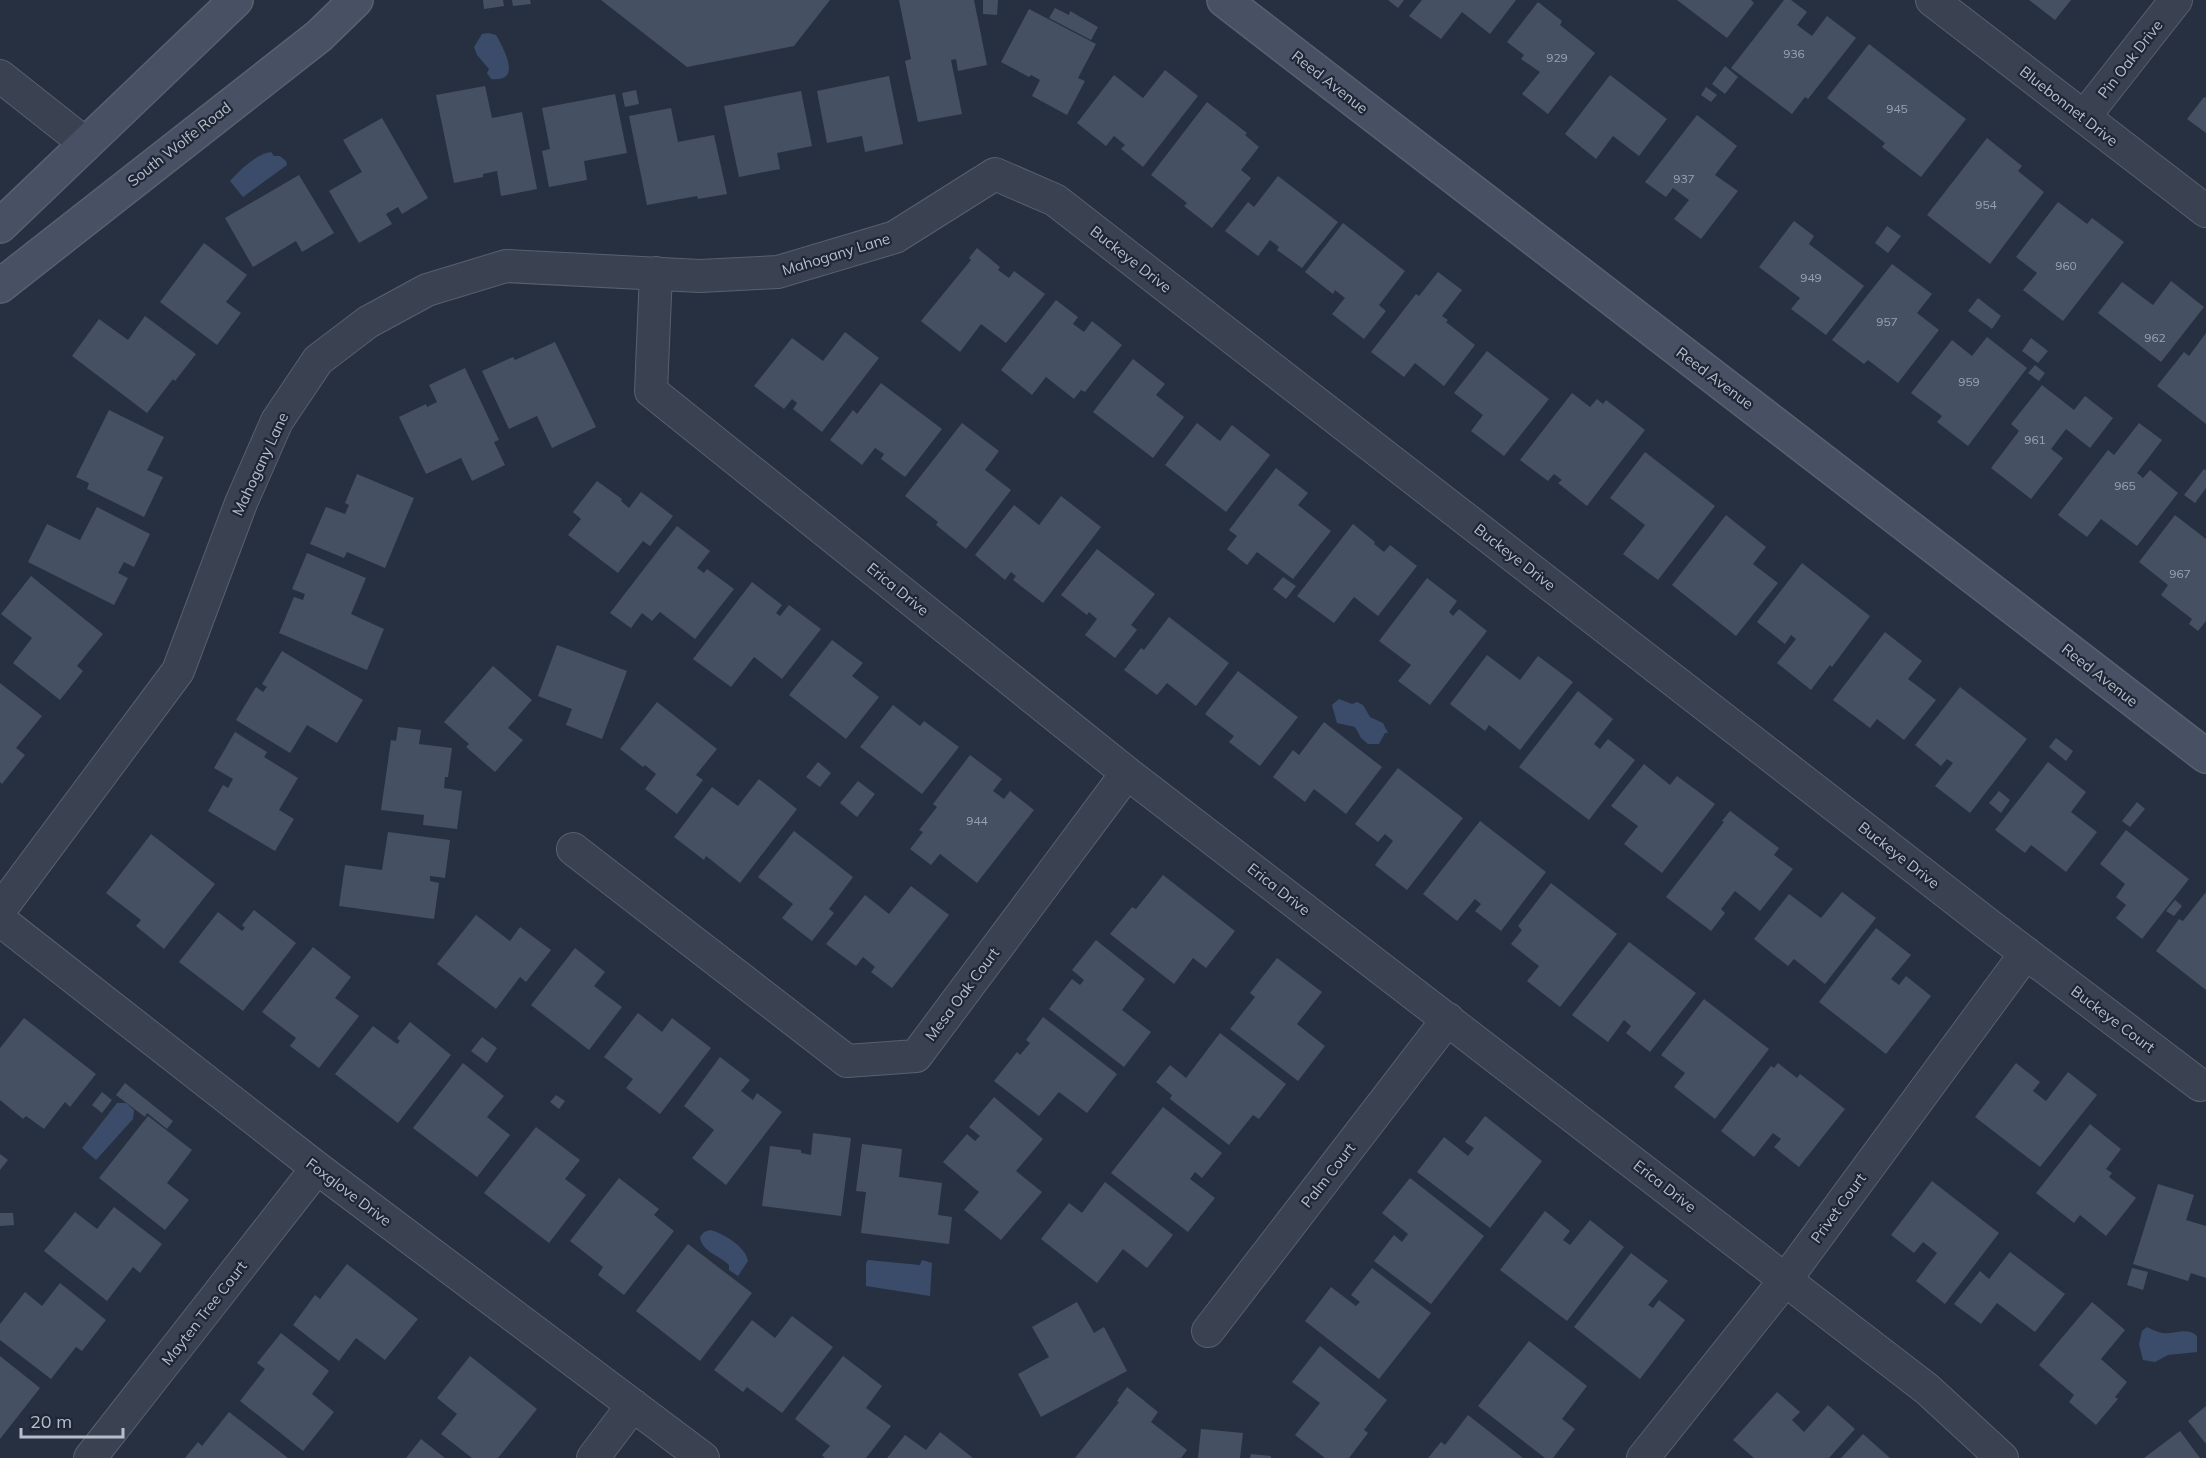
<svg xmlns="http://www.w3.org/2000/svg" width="2206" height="1458" viewBox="0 0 2206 1458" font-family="Mulish,sans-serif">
<rect width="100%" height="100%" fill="#263041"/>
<path fill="#3b4c6a" d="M488,33L496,35C504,49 523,83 491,79L487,73L489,69L477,55L474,47L482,34Z
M271,152L274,156H280L286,161L287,165L243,197L230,181C240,170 256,154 271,152Z
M1339,699L1352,704L1357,702L1363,705L1370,717L1383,723L1388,733H1385L1379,744H1368L1361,738L1355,727L1337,723L1332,705Z
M117,1103H126L134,1110L133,1119L96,1160L82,1148Z
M710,1230C723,1233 746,1247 748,1261L738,1276L729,1270V1265C719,1255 702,1252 700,1237L704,1232Z
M868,1260L920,1265L922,1260L932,1263L930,1296L866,1286V1263Z
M2147,1327C2152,1329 2157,1332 2162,1333C2174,1335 2187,1326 2197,1336V1352L2168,1355L2155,1362L2143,1360L2139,1344L2142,1331Z"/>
<path fill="#455063" d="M483,0H503L504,6L484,9Z
M512,0H530L531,4L513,6Z
M601,0H830L794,46L687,67Z
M899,0H974L987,65L958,71L956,59L951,60L962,114L918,122L905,61L911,59Z
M983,0H998L997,15L983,14Z
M1388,0H1404L1398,8Z
M1422,0H1516L1490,34L1462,12L1441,39L1409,16Z
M1677,0H1751L1754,3L1727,38Z
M1784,0H1791L1807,12L1797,25L1812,36L1827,16L1856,38L1808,99L1805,97L1792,114L1731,68Z
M2029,0H2071L2055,20Z
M1538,2L1562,21L1560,25L1595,53L1548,114L1522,94L1540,72L1521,59L1524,55L1507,42Z
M1055,8L1069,15L1070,11L1098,27L1091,40L1049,18Z
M1029,9L1096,44L1078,78L1085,81L1067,115L1032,96L1040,80L1031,75L1029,77L1001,62Z
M1869,44L1966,119L1921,177L1882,147L1885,143L1827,98Z
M1725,66L1738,77L1725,94L1712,84Z
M1165,70L1198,96L1143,167L1121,149L1125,145L1114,136L1106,146L1077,123L1114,75L1143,98Z
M1610,75L1667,119L1639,156L1613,136L1596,159L1565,134Z
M889,76L903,144L865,152L862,136L827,143L817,91Z
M485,86L492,118L522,112L537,189L501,196L497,171L483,174V177L454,183L436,95Z
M1706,87L1717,95L1711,102L1701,95Z
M636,90L639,104L625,107L622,93Z
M801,91L812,146L777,153L780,169L739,177L724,106Z
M615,94L627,153L584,161L587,180L549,187L542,151L550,149L542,108Z
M2204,97L2206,98V133L2187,119Z
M1207,102L1247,133L1245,135L1259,147L1241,170L1251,178L1212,228L1184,206L1187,203L1151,175Z
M671,108L678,142L714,135L727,194L698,199L697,196L647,205L629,116Z
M1697,115L1737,146L1715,175L1738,191L1701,239L1674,219L1689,200L1673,188L1666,197L1645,182Z
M382,118L428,198L402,214L398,207L386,214L392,224L359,243L329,191L362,172L343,140Z
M1987,138L2022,166L2018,171L2044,192L1990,264L1927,215Z
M299,175L334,233L302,252L296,241L253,267L225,218Z
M1278,176L1338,222L1302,268L1277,250L1279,247L1270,240L1258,256L1225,231L1248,202L1254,207Z
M2058,202L2087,224L2092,218L2124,242L2063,321L2023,290L2037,273L2016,257Z
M1794,221L1814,236L1809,244L1864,286L1826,335L1791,309L1800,298L1759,267Z
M1343,223L1405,271L1379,305L1386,311L1364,339L1332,314L1345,298L1335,290L1333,294L1305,272Z
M1887,226L1901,236L1888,253L1875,243Z
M204,243L247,275L226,302L241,313L217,345L160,302Z
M977,248L1000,267L998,270L1009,278L1014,271L1045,294L1006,343L981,324L960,352L921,321L971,260L969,258Z
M1892,264L1932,294L1917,313L1939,330L1898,383L1868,360L1864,364L1832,340Z
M1438,272L1462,290L1442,316L1448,320L1446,322L1475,345L1444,386L1415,363L1404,377L1371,352L1416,294L1419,296Z
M2171,281L2204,307L2161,362L2098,313L2122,282L2153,305Z
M1978,298L2001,316L1992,329L1968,311Z
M1056,300L1078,317L1073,324L1084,332L1092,321L1122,345L1085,392L1081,390L1074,399L1046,377L1032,395L1001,370Z
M145,316L196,354L175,381L173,379L147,413L72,356L99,319L128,340Z
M845,332L879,358L822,432L793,409L797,403L792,399L784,409L754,386L792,338L823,361Z
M2206,333V424L2157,386L2184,352L2189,356Z
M1987,337L2027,368L1968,446L1937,422L1942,416L1911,393L1952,340L1972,356Z
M2031,338L2048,351L2038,363L2022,351Z
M555,342L596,427L552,448L537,416L509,429L482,371L513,357L515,360Z
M1487,351L1549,399L1504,456L1471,431L1483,415L1454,393Z
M1133,359L1165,384L1156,395L1184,417L1153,458L1093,412Z
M2035,365L2045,373L2039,381L2028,373Z
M465,368L499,440L494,442L505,465L472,481L461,458L426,474L399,417L426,404L427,407L437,402L429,385Z
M881,383L942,429L905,477L881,459L884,454L875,448L862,465L830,440L853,410L857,414Z
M2042,385L2074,410L2085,396L2113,418L2090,448L2066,429L2051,449L2063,458L2031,499L1991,468L2019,431L2011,424Z
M1572,393L1590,407L1597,399L1603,404L1606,400L1645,430L1587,506L1558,483L1562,480L1554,474L1548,481L1520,460Z
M109,410L164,437L147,470L163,477L144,517L87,489L89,483L76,477Z
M962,423L999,451L985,470L1011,490L966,549L936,525L938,522L905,496Z
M1197,423L1220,441L1232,425L1270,455L1226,512L1165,465Z
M2139,423L2162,440L2137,473L2143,478L2150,470L2178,493L2137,546L2101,519L2087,537L2058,515L2108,450L2114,455Z
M1645,452L1715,506L1658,580L1623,554L1645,525L1610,498Z
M1276,468L1308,493L1298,505L1331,531L1293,579L1257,552L1247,565L1227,549L1237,536L1229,530Z
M2204,469L2206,470V488L2195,503L2184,495Z
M357,474L414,498L385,568L347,552L344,558L310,544L326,507L345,514L349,505L345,503Z
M597,481L622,499L621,501L629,508L641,492L673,516L650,546L643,541L618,573L568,535L581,519L573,512Z
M1061,496L1101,527L1043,603L1013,580L1016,576L1011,572L1005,580L975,555L1014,505L1039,525Z
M97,507L150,534L134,567L124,562L118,573L128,578L114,605L28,562L47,524L80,540Z
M1726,515L1766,547L1753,564L1778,583L1736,636L1672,585Z
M2175,515L2206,539V621L2198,631L2189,624L2192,619L2161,595L2168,585L2139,562Z
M1353,524L1375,542L1374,544L1384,552L1390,545L1417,566L1378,616L1354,597L1334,623L1297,596Z
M677,526L710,551L697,568L704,573L707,569L734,589L695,639L660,612L652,621L642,613L631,628L610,613Z
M1097,549L1155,594L1131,625L1137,630L1115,658L1085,635L1097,619L1089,612L1087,615L1061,595Z
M307,553L366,578L351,614L384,629L367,670L279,633L294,597L303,600L305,594L292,589Z
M1802,563L1870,616L1832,667L1830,665L1811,690L1777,663L1796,639L1791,635L1785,644L1757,622Z
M31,576L103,634L77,666L83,671L60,700L13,663L32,638L1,614Z
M1283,577L1296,586L1286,599L1273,589Z
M1427,578L1457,601L1449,612L1453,616L1459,609L1487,631L1430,705L1398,681L1411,665L1379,641Z
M752,582L782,605L776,613L780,616L789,605L821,629L782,679L754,657L731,687L693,659Z
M1169,617L1229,663L1196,706L1167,683L1157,695L1124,670L1141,648L1144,650Z
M1885,632L1922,661L1908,679L1936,700L1904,740L1877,719L1870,728L1833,700Z
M832,640L863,663L852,676L879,697L846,739L789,695Z
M557,645L627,671L602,739L566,725L572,709L538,696Z
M282,651L363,700L337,743L307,725L290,753L236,720L256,687L263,692L267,687L262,684Z
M1487,655L1520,680L1538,656L1573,682L1520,750L1489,725L1485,731L1450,704Z
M493,666L532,700L508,728L523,740L495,772L466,747L469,744L444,722Z
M1238,671L1298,717L1260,766L1229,742L1234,736L1205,714Z
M0,683L42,716L16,748L25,755L2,784L0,782Z
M1960,687L2027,739L1970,813L1935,786L1953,763L1947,759L1941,766L1915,745Z
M1578,691L1613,719L1594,744L1600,749L1608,739L1635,760L1589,820L1519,767Z
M657,702L717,749L696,775L703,780L677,814L645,789L656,774L645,765L643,767L620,749Z
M893,705L920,726L924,721L959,747L922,794L860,747Z
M1324,722L1382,767L1346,814L1314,789L1305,802L1273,777L1293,750L1299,755Z
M398,727L421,730L419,744L452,748L448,777H445L444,788L462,791L457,829L423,825L424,815L381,810L391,740L396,741Z
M235,732L267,752L264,757L298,778L279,810L294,819L275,851L208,811L223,785L228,788L233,779L214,768Z
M2056,738L2073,751L2066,761L2049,747Z
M970,755L1002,779L993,791L1004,799L1010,791L1034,810L977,883L940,854L931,865L910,849L923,832L919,830L937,807L933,804Z
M818,762L831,773L820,787L806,777Z
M2048,762L2086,792L2071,812L2097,832L2066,872L2031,845L2025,853L1995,830Z
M1644,764L1670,785L1677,776L1715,804L1662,873L1624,844L1638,826L1611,806Z
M1398,768L1463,818L1407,890L1375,865L1393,841L1385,834L1378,842L1355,824Z
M759,779L797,809L740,883L706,856L704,860L674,837L712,787L738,806Z
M858,781L875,794L857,817L840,803Z
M1999,791L2010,800L2001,813L1989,803Z
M2137,802L2145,809L2130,827L2122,821Z
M1730,811L1779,848L1774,855L1793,869L1760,911L1735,891L1721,909L1725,913L1711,931L1666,897L1724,822L1722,821Z
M1480,821L1546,872L1501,931L1475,911L1481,904L1475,899L1457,921L1423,894Z
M2126,830L2189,879L2142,939L2116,918L2126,905L2116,897L2125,884L2100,864Z
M794,831L853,877L829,909L834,913L812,941L782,918L793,904L758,877Z
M388,832L450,840L445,878L430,876V881L439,883L434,919L339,906L345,865L382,870Z
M151,834L215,884L164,949L136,926L141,920L106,893Z
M1163,875L1235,931L1206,968L1193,958L1174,984L1110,934L1132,907L1136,909Z
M1551,883L1617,934L1560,1007L1527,981L1539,966L1511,944L1522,930L1518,926Z
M911,886L949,915L892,988L871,972L875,967L863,957L856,966L826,944L865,895L889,914Z
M1842,892L1876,918L1825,984L1794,959L1788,966L1754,939L1789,894L1821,918Z
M2206,892V990L2156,951L2179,919L2183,921Z
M2175,900L2182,906L2174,916L2166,911Z
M254,910L296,943L243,1011L179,962L218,912L242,931L245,928L242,925Z
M476,915L510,941L520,927L551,950L526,982L520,977L496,1009L437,964Z
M1876,928L1911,955L1891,979L1899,985L1906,976L1931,996L1886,1054L1819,1002Z
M1096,940L1145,979L1122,1010L1151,1032L1124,1067L1049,1009L1072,979L1080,985L1084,980L1072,970Z
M1629,942L1696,993L1650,1052L1626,1033L1631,1026L1624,1020L1608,1042L1572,1015Z
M313,947L351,977L335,998L359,1016L319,1068L290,1046L296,1038L262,1012Z
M575,948L605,972L594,986L622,1007L589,1050L531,1005Z
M1277,958L1322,992L1297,1024L1325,1046L1298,1081L1230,1029L1255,997L1250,993Z
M1704,999L1769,1049L1715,1119L1674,1087L1685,1073L1661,1055Z
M638,1013L662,1032L672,1018L711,1048L660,1114L626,1088L633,1079L604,1057Z
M1043,1017L1117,1074L1087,1113L1059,1092L1039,1116L994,1081L1017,1052L1020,1055L1030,1043L1026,1040Z
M24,1018L96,1074L70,1107L65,1102L44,1129L26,1116L23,1119L0,1100V1048Z
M410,1022L451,1055L398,1123L335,1074L373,1026L397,1044L400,1041L397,1038Z
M1220,1033L1286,1084L1259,1119L1253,1115L1229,1145L1170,1099L1172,1095L1156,1082L1170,1065L1186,1078Z
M482,1037L497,1048L487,1063L471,1051Z
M720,1057L750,1080L741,1091L753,1100L757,1093L782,1112L726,1185L692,1158L714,1130L684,1106Z
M463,1063L504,1096L487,1117L510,1135L477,1177L413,1128Z
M1778,1063L1797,1078L1800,1074L1845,1109L1799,1167L1774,1147L1781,1139L1773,1133L1754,1157L1721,1131L1771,1066L1774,1068Z
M2016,1063L2040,1082L2033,1091L2046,1101L2068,1072L2097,1095L2040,1167L1975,1117Z
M125,1083L173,1121L167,1129L147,1113L145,1117L116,1095Z
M102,1092L112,1100L102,1113L92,1105Z
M556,1095L565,1101L559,1109L550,1102Z
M994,1097L1043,1139L1016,1171L1042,1192L1001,1240L964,1210L979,1192L943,1162L967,1134L975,1141L980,1136L969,1127Z
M1163,1107L1222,1153L1202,1178L1195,1172L1190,1179L1215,1198L1188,1232L1111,1173Z
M148,1116L192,1150L167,1183L189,1200L165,1230L99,1178Z
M1485,1116L1542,1161L1490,1228L1417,1172L1444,1137L1468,1156L1474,1148L1465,1142Z
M2090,1124L2121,1149L2106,1169L2112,1173L2109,1177L2136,1198L2106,1236L2080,1215L2074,1223L2036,1193Z
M536,1127L580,1160L565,1179L586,1195L549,1243L484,1193Z
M813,1133L851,1138L841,1216L762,1206L770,1146L801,1150V1153L811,1155Z
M862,1144L902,1149L899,1177L942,1183L938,1215L952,1217L949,1244L861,1233L866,1192L856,1191Z
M0,1154L8,1160L0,1170Z
M619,1178L659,1209L654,1215L674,1231L624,1295L598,1275L603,1267L570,1241Z
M1410,1178L1484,1236L1431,1304L1374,1261L1394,1235L1402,1242L1408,1234L1382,1213Z
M1932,1181L1999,1233L1945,1304L1916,1281L1937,1253L1923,1242L1914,1253L1891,1235Z
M1105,1182L1173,1235L1147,1268L1123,1249L1097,1283L1041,1239L1069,1203L1082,1213Z
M2158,1184L2194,1195L2186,1220L2206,1226V1278L2191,1273L2188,1281L2133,1264Z
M114,1207L162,1244L140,1273L133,1267L107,1301L44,1251L75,1212L97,1229Z
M1545,1211L1570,1231L1563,1240L1570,1245L1590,1220L1624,1247L1567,1321L1500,1270Z
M0,1213H13L14,1225L0,1226Z
M688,1244L752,1293L700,1361L636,1311Z
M2010,1252L2065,1294L2035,1332L1997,1303L1981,1324L1954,1304L1980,1271L1989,1279Z
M1631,1253L1668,1281L1648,1305L1653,1308L1659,1300L1685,1320L1640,1379L1574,1327Z
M347,1264L418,1319L385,1360L356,1338L339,1361L293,1325L315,1295L320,1299Z
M1372,1268L1431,1313L1379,1379L1305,1321L1331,1287L1356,1306L1360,1302L1351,1295Z
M2132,1268L2148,1272L2143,1290L2127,1285Z
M60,1283L106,1320L82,1351L76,1347L51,1379L0,1340V1324L25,1292L42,1306Z
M1077,1302L1094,1333L1104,1327L1127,1371L1041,1417L1018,1374L1049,1357L1032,1327Z
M2092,1302L2125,1330L2101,1359L2127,1382L2115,1397L2118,1399L2096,1425L2069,1402L2074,1395L2039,1365Z
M792,1316L833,1347L782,1413L747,1387L743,1392L714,1370L752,1320L775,1338Z
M281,1333L329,1371L312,1394L334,1412L303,1451L240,1401L265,1369L257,1363Z
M1529,1341L1587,1386L1562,1419L1575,1429L1553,1458H1545L1478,1406Z
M1320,1346L1387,1400L1364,1430L1368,1433L1349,1458H1325L1295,1435L1320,1403L1292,1382Z
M0,1356L40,1388L0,1439Z
M470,1356L537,1409L498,1458H472L441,1434L457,1414L437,1398Z
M843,1356L882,1386L866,1408L891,1426L866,1458H825L822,1455L830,1446L795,1419Z
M1127,1387L1158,1412L1151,1422L1187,1450L1181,1458H1075L1119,1402L1117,1401Z
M1777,1392L1800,1412L1792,1420L1804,1432L1828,1405L1855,1429L1829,1458H1754L1733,1440Z
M2206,1406V1444L2188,1421Z
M229,1412L288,1458H185L198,1442L202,1446Z
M1468,1415L1523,1458H1428L1441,1442L1445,1445Z
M1201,1429L1243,1433L1240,1458H1198Z
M2180,1431L2200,1458H2144Z
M940,1432L973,1458H887L905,1435L926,1450Z
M1863,1434L1890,1458H1841Z
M421,1439L445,1458H406Z
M1251,1454L1271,1456V1458H1250Z"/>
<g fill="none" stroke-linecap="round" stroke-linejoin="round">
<g stroke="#58606e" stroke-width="34">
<path id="street" d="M1932,0L2206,211
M0,76L86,144
M2084,117L2176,0
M656,273L651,391L1127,773L1927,1389L2002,1458
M573,849L847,1061L916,1056L1127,773
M0,910L178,671L241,503L277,421L318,360L368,322L427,290L506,266L700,276L778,272L895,237L995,174L1055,200L1990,926L2200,1085
M0,920L317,1168L703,1458
M1208,1331L1448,1019
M90,1458L317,1168
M593,1458L633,1405
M1643,1458L1786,1279L2026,953"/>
</g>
<g stroke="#58606e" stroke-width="36">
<path id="secondary" d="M1224,0L2206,756
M0,226L236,0
M0,286L319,36L356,0"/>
</g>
<use href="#street" stroke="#3a4251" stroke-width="32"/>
<use href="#secondary" stroke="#485164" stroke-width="33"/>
</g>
<g text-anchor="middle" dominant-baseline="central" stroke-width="4.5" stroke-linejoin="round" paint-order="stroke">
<g font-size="12" fill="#9aa2b1">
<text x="1794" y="53">936</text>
<text x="1557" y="57">929</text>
<text x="1897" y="108">945</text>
<text x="1684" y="178">937</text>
<text x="1986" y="204">954</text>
<text x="2066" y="265">960</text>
<text x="1811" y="277">949</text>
<text x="1887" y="321">957</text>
<text x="2155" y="337">962</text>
<text x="1969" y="381">959</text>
<text x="2035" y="439">961</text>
<text x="2125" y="485">965</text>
<text x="2180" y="573">967</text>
<text x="977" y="820">944</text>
</g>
<g font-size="15" fill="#b7bdcb" stroke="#1f2736">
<text transform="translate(2130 59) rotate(-52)">Pin Oak Drive</text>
<text transform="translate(1330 82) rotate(38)">Reed Avenue</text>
<text transform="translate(2069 106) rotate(38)">Bluebonnet Drive</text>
<text transform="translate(179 144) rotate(-38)">South Wolfe Road</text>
<text transform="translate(836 254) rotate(-17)">Mahogany Lane</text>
<text transform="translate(1131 259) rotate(38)">Buckeye Drive</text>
<text transform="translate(1715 378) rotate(37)">Reed Avenue</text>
<text transform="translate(260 464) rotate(-65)">Mahogany Lane</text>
<text transform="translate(1515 557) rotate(38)">Buckeye Drive</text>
<text transform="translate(898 589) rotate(39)">Erica Drive</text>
<text transform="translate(2100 675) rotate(38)">Reed Avenue</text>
<text transform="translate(1899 855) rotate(38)">Buckeye Drive</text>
<text transform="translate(1279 889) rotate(38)">Erica Drive</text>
<text transform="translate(962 994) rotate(-53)">Mesa Oak Court</text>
<text transform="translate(2113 1019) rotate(37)">Buckeye Court</text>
<text transform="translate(1328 1175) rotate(-52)">Palm Court</text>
<text transform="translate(1665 1186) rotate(38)">Erica Drive</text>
<text transform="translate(349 1192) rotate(37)">Foxglove Drive</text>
<text transform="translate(1838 1208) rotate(-54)">Privet Court</text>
<text transform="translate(204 1313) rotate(-52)">Mayten Tree Court</text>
</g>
</g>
<path d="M21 1428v9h102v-9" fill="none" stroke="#b7bdcb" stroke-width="3"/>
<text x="30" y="1428" font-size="18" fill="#b7bdcb" stroke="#1f2736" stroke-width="4.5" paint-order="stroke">20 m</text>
</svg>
